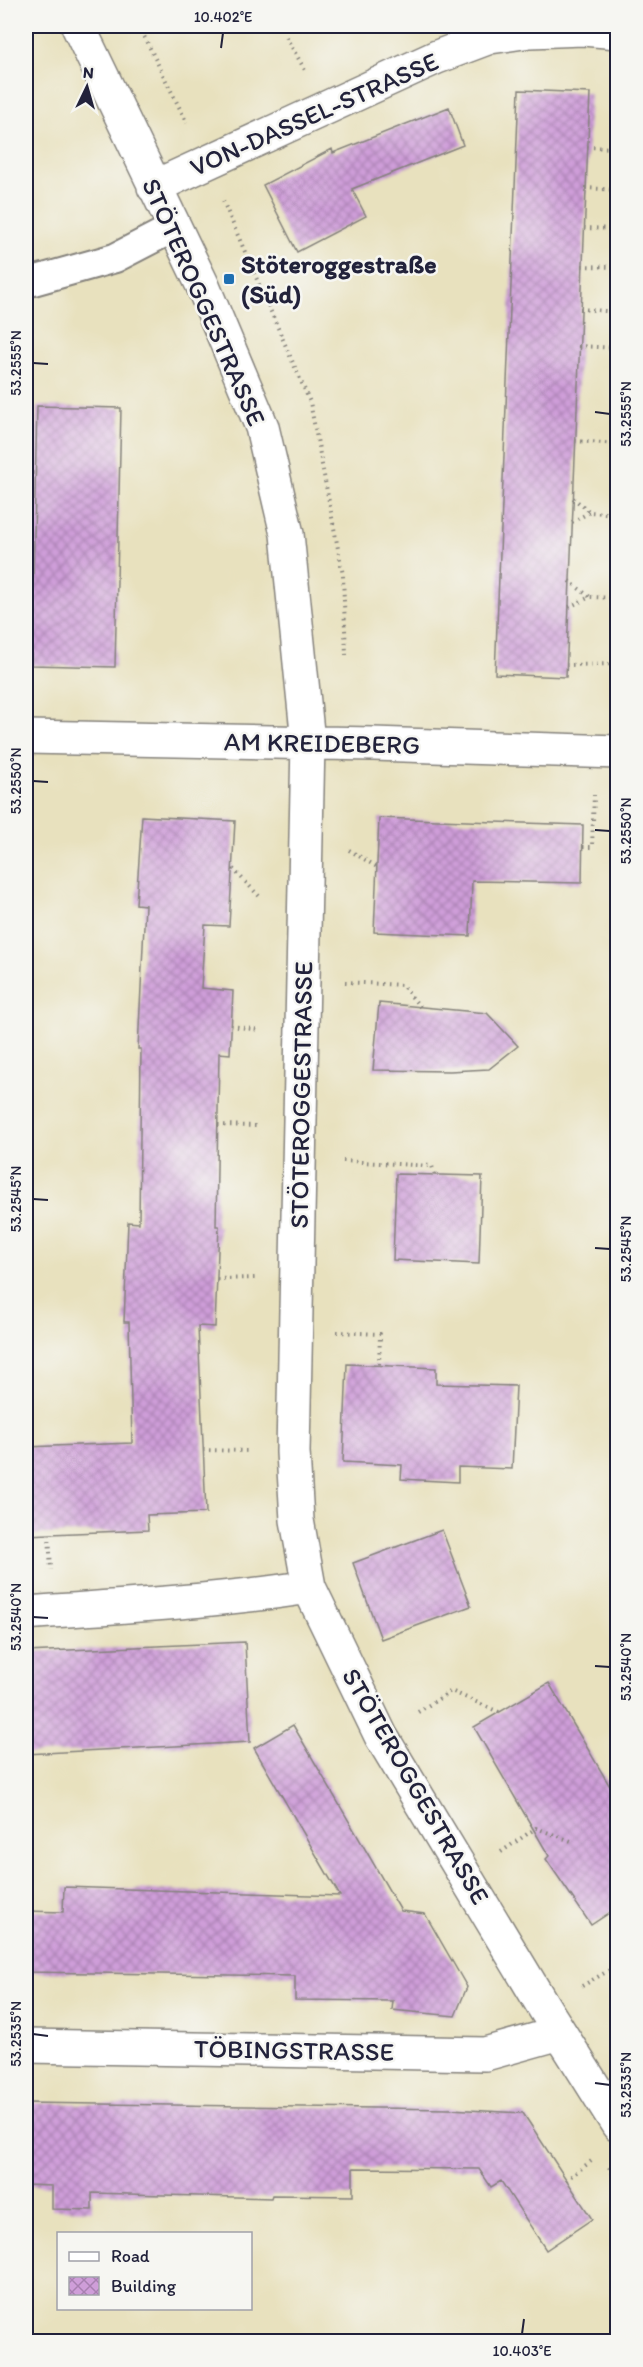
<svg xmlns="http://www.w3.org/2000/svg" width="643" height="2367" viewBox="0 0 643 2367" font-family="Itim,sans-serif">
<defs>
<pattern id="building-cross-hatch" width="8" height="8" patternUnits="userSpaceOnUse" patternTransform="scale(1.5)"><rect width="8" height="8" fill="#cf9ed9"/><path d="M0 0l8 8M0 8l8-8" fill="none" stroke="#a880b1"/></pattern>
</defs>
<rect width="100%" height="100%" fill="#f6f6f2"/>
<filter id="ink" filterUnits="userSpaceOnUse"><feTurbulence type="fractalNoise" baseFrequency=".0167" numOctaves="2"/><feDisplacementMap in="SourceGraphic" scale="12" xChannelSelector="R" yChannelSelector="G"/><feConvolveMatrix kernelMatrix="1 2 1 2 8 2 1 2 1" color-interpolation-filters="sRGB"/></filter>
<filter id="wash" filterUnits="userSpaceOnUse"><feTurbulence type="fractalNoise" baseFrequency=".008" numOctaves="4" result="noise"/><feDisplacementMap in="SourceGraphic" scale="24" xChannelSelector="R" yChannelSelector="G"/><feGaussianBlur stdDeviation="1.35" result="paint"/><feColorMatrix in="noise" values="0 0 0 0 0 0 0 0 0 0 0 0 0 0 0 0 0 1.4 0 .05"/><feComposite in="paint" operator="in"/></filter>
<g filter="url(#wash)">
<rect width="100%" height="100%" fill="#e8e1be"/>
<g id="blocks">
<path fill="url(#building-cross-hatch)" d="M519,90L590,93L566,677L495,674Z
M449,107L463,145L352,189L366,216L297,252L263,185L332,149L333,153Z
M37,406L121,408L115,667L31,665Z
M142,816L235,821L229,926L205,925L201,988L233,991L230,1054L219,1053L216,1226H219L215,1327L198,1326L206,1513L147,1515L148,1530L26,1535V1447L132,1443L129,1322H124L128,1222L139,1223L141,1049H138L145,905L136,904Z
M379,818L583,825L582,883L472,881L470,936L374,932Z
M379,1003L487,1013L518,1046L489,1069L450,1071L373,1070Z
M396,1174L482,1176L479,1264L393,1260Z
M347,1364L436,1368V1384L516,1386L512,1469L458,1467V1482L401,1479L402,1465L343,1462Z
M442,1530L471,1606L381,1639L353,1563Z
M245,1642L250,1742L26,1754V1652Z
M549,1683L618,1800V1907L591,1925L546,1859L549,1856L474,1727Z
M293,1725L401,1911L425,1914L467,1987L455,2016L392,2010L393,2001L295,2000V1976L26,1972V1911L63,1912L64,1887L340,1896L254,1748Z
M26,2103L450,2109L523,2113L592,2219L546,2250L501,2181L491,2187L479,2169L353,2168V2196L272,2195L271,2198L92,2193V2210L52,2209V2186L26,2185Z"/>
</g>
</g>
<g filter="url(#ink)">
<use href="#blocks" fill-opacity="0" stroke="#85827c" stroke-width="1.5"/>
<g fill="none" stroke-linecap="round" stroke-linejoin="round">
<g stroke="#85827c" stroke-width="32">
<path id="service" d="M26,283L115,258L173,228"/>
</g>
<g stroke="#85827c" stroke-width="36">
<path id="minor" d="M78,26L202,284L262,427L287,534L308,742L293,1452L297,1520L309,1587L381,1736L545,2009L618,2125
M154,187L437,57L490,37L530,31L583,29L618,32
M26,737L373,744L618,752
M26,1613C121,1606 214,1602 309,1587
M26,2046L485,2054L560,2033"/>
</g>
<path stroke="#85827c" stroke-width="4" stroke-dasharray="1.5 4.5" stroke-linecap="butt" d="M139,26L187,123
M286,37L305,70
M587,147L618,148
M585,188L618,190
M223,201L310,402L343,575L346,655
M584,228L618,229
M582,266L618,267
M580,309L618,312
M578,346L618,348
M575,441L618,444
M26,473H36
M573,498L590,512L618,514
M572,522L590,512
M569,581L590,597
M26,598H33
M569,607L590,597L618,598
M566,665L618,664
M583,847H592L594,795
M349,850L377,867
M233,869L261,898
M345,982L402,985L420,1007
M231,1026L260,1030
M218,1125L256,1126
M343,1161L432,1166L435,1175
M217,1279L255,1278
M337,1332L380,1334L379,1365
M203,1450L251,1451
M49,1534L51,1570
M418,1712L451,1691L499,1712
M501,1852L536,1828L571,1841
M582,1986L618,1965
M609,2167L618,2182
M566,2180L594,2159"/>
<use href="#service" stroke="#fff" stroke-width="28"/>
<use href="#minor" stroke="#fff" stroke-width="33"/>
</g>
</g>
<path fill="none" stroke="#22223b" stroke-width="2" d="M221,48L223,33M33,363L48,364M595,412L610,414M33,781L48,782M595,830L610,831M33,1199L48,1200M595,1248L610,1249M33,1617L48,1618M595,1666L610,1667M33,2034L48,2036M595,2083L610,2085M522,2334L524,2319"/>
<rect fill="#1f6fb2" stroke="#f6f6f2" stroke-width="2" x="223" y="273" width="12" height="12" rx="3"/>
<g text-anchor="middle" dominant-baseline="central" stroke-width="5" stroke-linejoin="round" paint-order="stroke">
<g font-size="26" fill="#22223b" stroke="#f6f6f2">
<text transform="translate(314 114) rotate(-24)">VON-DASSEL-STRASSE</text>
<text transform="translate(204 302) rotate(66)">STÖTEROGGESTRASSE</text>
<text transform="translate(322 743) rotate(1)">AM KREIDEBERG</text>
<text transform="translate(301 1095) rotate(-89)">STÖTEROGGESTRASSE</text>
<text transform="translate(416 1786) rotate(60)">STÖTEROGGESTRASSE</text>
<text transform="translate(294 2050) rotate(1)">TÖBINGSTRASSE</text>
</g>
<g font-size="26" font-weight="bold" fill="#22223b" stroke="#f6f6f2" text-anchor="start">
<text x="241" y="264">Stöteroggestraße<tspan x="241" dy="30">(Süd)</tspan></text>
</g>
</g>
<rect width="643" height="2367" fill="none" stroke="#f6f6f2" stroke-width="66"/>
<rect x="57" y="2232" width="195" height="78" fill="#f6f6f2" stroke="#a1a1a9" stroke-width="1.5"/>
<rect x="69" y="2252" width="30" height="9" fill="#ffffff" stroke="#a1a1a9" stroke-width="1.5"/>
<text x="111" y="2262" font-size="18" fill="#22223b">Road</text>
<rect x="69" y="2277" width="30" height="18" fill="url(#building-cross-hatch)" stroke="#a1a1a9" stroke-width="1.5"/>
<text x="111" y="2292" font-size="18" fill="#22223b">Building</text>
<g transform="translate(87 87) rotate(5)" stroke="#f6f6f2" stroke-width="4.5" paint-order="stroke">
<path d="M0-4.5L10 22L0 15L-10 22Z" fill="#22223b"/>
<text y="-9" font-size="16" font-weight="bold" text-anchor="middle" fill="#22223b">N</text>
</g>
<rect x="33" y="33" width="577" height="2301" fill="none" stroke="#22223b" stroke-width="2"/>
<g font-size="15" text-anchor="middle" fill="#22223b">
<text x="223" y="22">10.402°E</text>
<text transform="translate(16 363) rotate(-90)" y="5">53.2555°N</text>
<text transform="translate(626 414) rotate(-90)" y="5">53.2555°N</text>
<text transform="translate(16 781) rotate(-90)" y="5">53.2550°N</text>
<text transform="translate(626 831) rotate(-90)" y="5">53.2550°N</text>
<text transform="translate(16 1199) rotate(-90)" y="5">53.2545°N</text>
<text transform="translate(626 1249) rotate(-90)" y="5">53.2545°N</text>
<text transform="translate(16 1617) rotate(-90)" y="5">53.2540°N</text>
<text transform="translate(626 1667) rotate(-90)" y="5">53.2540°N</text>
<text transform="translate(16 2034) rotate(-90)" y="5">53.2535°N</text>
<text transform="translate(626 2085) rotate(-90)" y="5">53.2535°N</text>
<text x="522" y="2356">10.403°E</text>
</g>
</svg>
